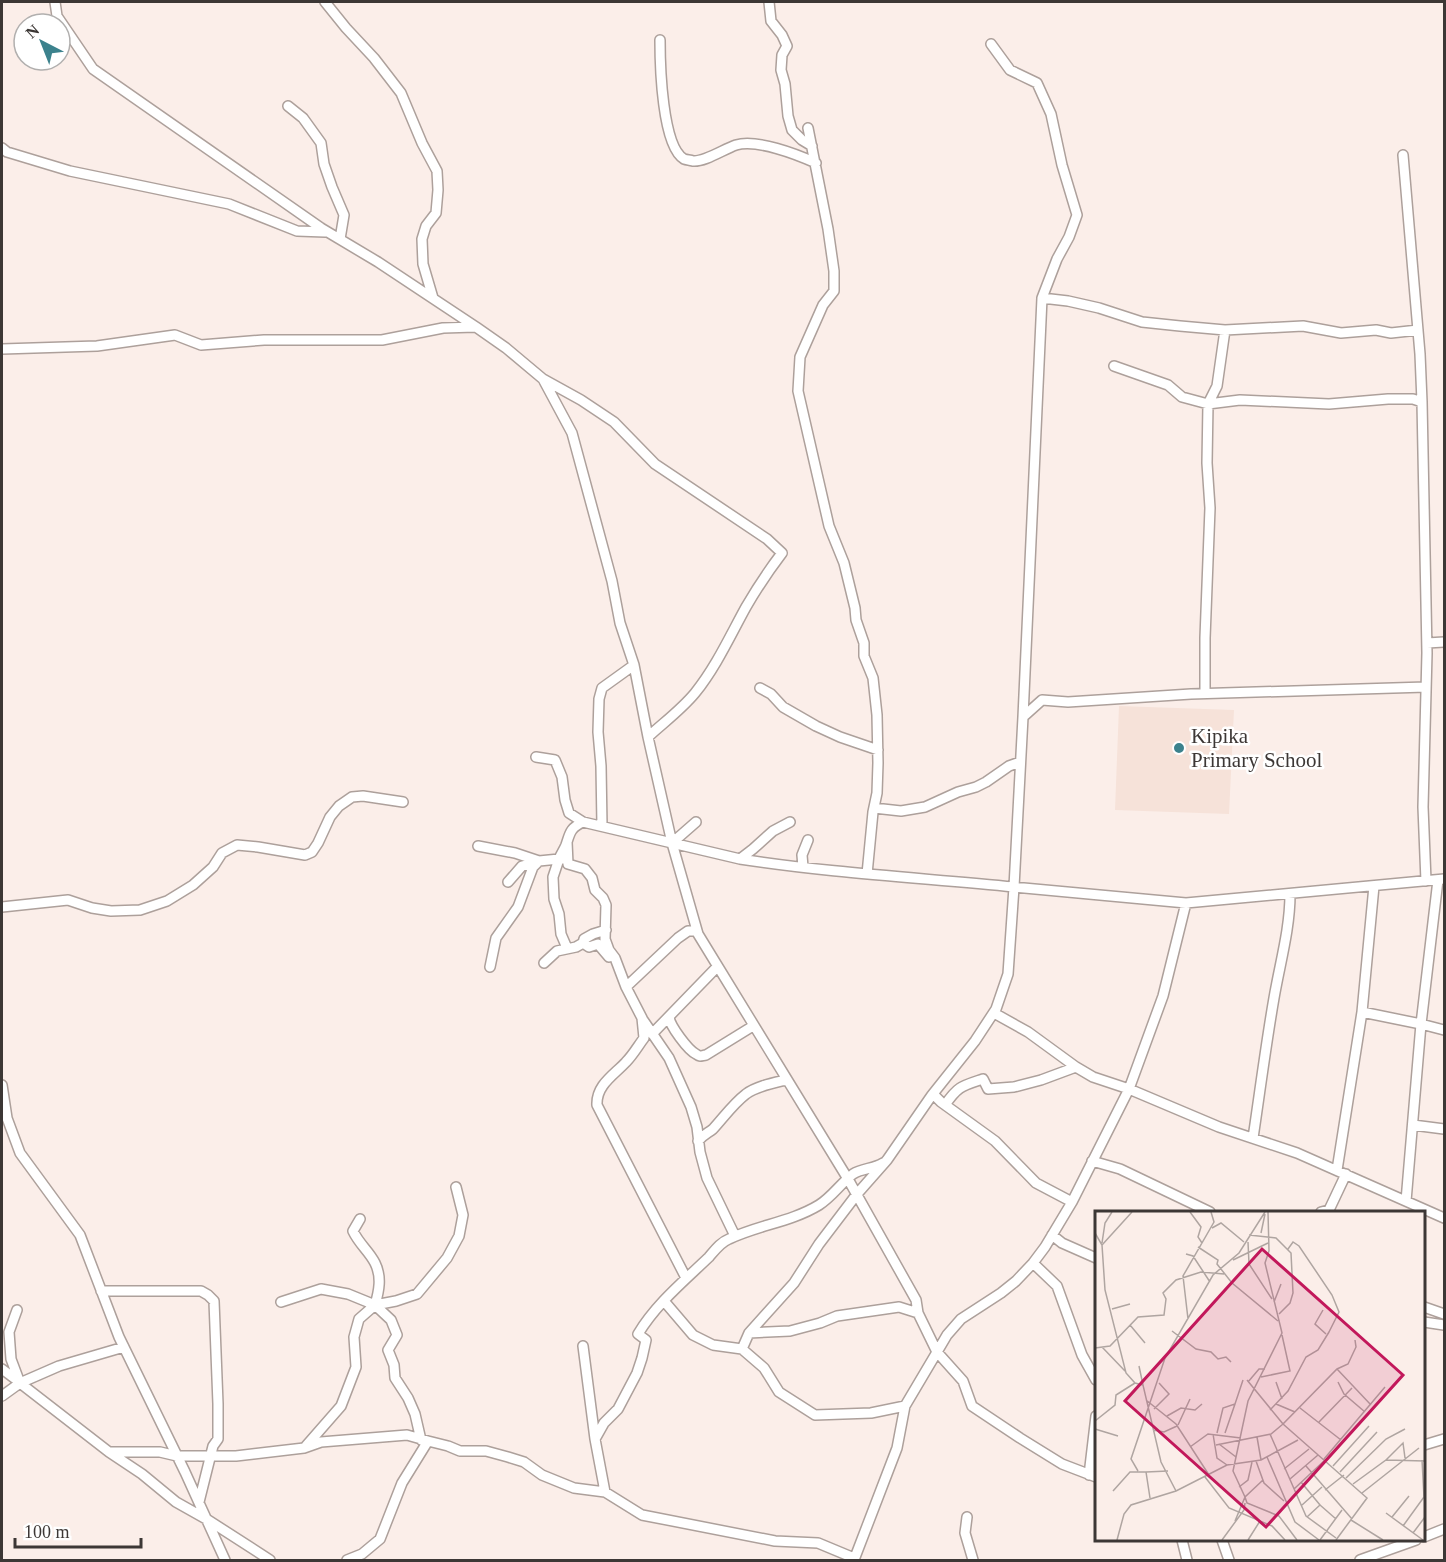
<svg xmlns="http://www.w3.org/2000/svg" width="1446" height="1562" viewBox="0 0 1446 1562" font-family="Georgia,serif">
<rect width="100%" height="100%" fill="#fbeee9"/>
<path fill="#f6e2d9" d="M1119,706L1234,710L1229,814L1115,810Z"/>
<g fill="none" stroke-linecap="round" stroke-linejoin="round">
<g stroke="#ada09b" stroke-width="12">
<path id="minor" d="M55,2L57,16L93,69L321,228L378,262L476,327L506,348L543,379L572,433L612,581L620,623L634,665L648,737L672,843L698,934L848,1179L916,1300L918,1313L937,1352L963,1381L972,1406L1020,1438L1062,1464L1096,1477
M325,2L346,28L374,58L401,93L422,143L437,171L438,190L436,213L426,226L422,239L423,264L433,298
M769,2L771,21L782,35L787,46L782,55L781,70L785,84L788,116L792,130L802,140L812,146
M660,40C660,65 662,146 684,159C687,160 690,160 693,161C705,162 724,149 736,145C757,139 796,154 816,163
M991,44L1010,70L1037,83L1051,114L1062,165L1077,215L1069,237L1057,259L1042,298L1023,717L1014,887L1186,903L1444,879
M288,106L303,118L321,143L324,164L332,187L344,215L340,239
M808,128L828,229L834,271V291L823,305L800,357L798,391L829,526L844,563L855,608L856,620L864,643V656L873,678L877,715L878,763L877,793L873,812L867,874
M2,148L7,152L70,171L229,204L297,231L325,232
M1403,155L1420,354L1422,402L1427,653L1423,807L1426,881
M1042,298L1068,301L1099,308L1142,322L1180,326L1225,330L1303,326L1341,333L1376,330L1391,333L1418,330
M2,349L97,346L175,335L201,345L264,340H382L443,328L475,327
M1114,366L1168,385L1182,397L1208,404L1240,400L1329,404L1388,399H1413L1422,402
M543,379L581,400L614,422L655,464L767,539L782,553C769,570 757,588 746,607C730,636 716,667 695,693C681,710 663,723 648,737
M1427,643L1444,642
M760,688L771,694L783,707L816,726L840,737L878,750
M1205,693V638L1210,508L1207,463L1208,404L1217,386L1225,330
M1023,717L1042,700L1068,702L1191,694L1426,687
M536,757L555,760L562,777L565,800L569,813L583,822L740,859C830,873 923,878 1014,887L1008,974L996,1009L975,1041L932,1095L887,1160L857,1194L819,1244L794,1283L749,1333L742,1349
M874,808L901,811L925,807L958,792L976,787L986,782L1009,766L1020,762
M602,826L601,766L598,732L599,699L602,688L634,665
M567,842L568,864L585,869L592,878L595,890L603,898L606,905L605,939L609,950L615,958L626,987L642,1018L644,1038C638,1046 633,1055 626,1062C614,1075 596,1085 597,1105L686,1278
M672,843L696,822
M478,846L515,853L539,861
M563,859H559L553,877L554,899L559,914L561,934L567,948
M740,859L753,849L773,831L790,822
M803,867L802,855L808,840
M508,882L522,866L537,862
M2,907L68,900L92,908L111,911L140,910L167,901L193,885L213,867L222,853L237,845L258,847L305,855L312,852L318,843L330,817L339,806L352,797L363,796L403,802
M583,943L589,947L598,944L609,957
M544,963L557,951L576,947L583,943L584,939L593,934L606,930
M490,967L496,938L518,907L533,867L539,861L559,859C561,854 564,850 566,845C570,833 570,828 583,822
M626,987L678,938L688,931H697
M1362,1012L1421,1024L1444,1030
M994,1013L1028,1032L1076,1067L1093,1077L1129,1089L1219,1127L1297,1153L1444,1218
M669,1017C670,1026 688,1050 696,1054C700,1057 700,1056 706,1055L753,1026
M643,1020L669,1058L691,1107L697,1127L700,1152L707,1178L735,1236
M652,1034L717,967
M2,1085L7,1118L20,1153L80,1235L119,1337L185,1472L225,1560
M933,1094L941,1102L995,1141L1036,1183L1072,1202
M945,1105C958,1086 962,1086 983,1079L988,1089L1014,1087L1041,1080L1076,1067
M1413,1125L1444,1129
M1253,1138C1260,1091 1266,1044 1274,998C1280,963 1290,929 1290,894
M698,1141C703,1135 708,1133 713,1129C724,1117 733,1104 746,1094C757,1086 773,1083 786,1080
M1092,1161L1120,1169L1210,1212
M1337,1170L1362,1012L1374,886
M1406,1201L1421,1024L1438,880
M1321,1212L1329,1210L1346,1174
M360,1219L353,1231C359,1244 369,1251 375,1263C382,1277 379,1291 375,1305
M1052,1235L1062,1243L1096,1258
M1033,1263L1057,1286L1082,1355L1096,1380
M101,1291H201L208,1295L214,1301L218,1404V1439L213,1446L199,1502
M664,1301L693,1335L713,1345L742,1349L764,1368L779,1392L815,1415L871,1413L905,1406
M281,1302L321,1289L348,1294L375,1305L391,1320L397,1335L388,1350L394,1365L395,1378L408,1398L415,1414L421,1440
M1424,1307L1444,1314
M17,1310L9,1332L11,1359L20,1383
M1424,1322L1444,1325
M749,1333L790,1331L820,1323L837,1316L899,1307L918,1313
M583,1346L595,1439
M2,1369L18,1381
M20,1383L59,1366L124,1347
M2,1396L20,1383L109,1452L142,1474L176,1502L208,1520L270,1560
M1424,1445L1444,1439
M306,1446L341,1406L356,1367L354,1337L359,1319L375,1305L396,1301L417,1294L447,1258L459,1236L463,1215L456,1187
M109,1452H160L177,1456H236L304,1448L321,1442L407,1435L428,1441L448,1446L460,1451H486L508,1457L524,1462L542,1475L574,1488L605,1492L642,1515L775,1541L818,1543L854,1558
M1089,1475L1096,1416
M605,1492L595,1439L604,1423L618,1409L637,1373L642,1358L646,1340L638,1334C656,1304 684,1281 709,1257C715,1250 721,1242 729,1239C758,1225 791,1222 819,1205C832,1197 841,1183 853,1174C862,1168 874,1169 883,1163
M967,1517L965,1533L973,1560
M1424,1537L1444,1529
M1182,1540L1187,1560
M1222,1540L1229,1560
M347,1560L362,1554L380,1539L402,1483L428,1441
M854,1560L897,1448L905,1406L937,1352L947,1335L961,1319L1001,1293L1016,1281L1033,1263L1045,1247L1072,1202L1129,1089L1163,996L1186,903
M1360,1560L1416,1540"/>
</g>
<use href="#minor" stroke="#fff" stroke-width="9"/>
</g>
<circle fill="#3c828d" stroke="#fff" stroke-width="2" cx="1179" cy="748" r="6"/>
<g text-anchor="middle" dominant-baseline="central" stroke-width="5" stroke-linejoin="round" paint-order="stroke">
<g font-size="21" fill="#3c3735" stroke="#fff" text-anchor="start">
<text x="1191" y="736">Kipika<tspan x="1191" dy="24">Primary School</tspan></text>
</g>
</g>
<g transform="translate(1095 1211)">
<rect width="330" height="330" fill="#fbeee9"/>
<path fill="none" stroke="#afa5a1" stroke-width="1.5" d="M95,1L106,16L103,26L107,32M117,17L126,12L149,31M0,22L7,34L10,79L31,162L40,172L48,174L66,251L81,280M166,22L170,3M154,24L181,27L196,42L198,82L195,92L184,103M153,31L154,53L177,88M7,32L10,12L17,1M7,34L37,1M103,36L123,49L122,53L137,72L183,110M193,38L198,31L204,35L237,84L244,101L233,123M91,43L98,45L115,71M138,49L173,32M179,91L186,73M17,98L35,93M228,99L220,113L231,123M93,108L88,65L119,11L116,1M35,114L50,132M77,120L101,138L116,141L123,148L131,146L136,151M7,136L30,160M0,137L15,135L43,106L69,104L71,88L68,82L81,69L106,61L129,63M44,155L48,174M242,158L276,194M166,166L195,160L187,124M153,171L164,158H170M181,171L187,188M243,171L249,183L270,201M51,189L81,213L114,264M181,193L200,201M205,197L246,229M59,198L74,183L64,172M175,199L193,180L211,146L223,139L234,121M72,205L86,197L100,199L107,193M0,210L20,194L21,184L40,172M224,211L257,177M83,214L95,188M0,218L23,225M58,219L69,221L82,215M122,222L128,197L140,193L148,169M130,222L140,193M118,223L122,247L132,254M175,223L211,305L241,327M162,226L166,249M124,233L141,246M121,234L176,223L188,213L152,169M95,236L113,223L146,227M172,246L200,311L224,329M229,248L290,176M291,249L308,232L310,247M161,250L169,272L189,290M211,255L257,308M238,255L274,215M189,258L214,238M43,260L36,248L70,147L118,64L144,42L170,1M51,261L73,260M245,261L282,221M110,266L134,297L177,315L190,329M251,267L291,228L310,218M195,268L223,244M168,269L150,286L152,292L184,305L202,329M206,271L225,294L212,306M258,273L291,249L330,250M144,276L153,269L157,251M199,278L230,249M230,279L249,264M18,280L35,261H51L55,287M267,282L324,237M207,294L227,276M225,294L241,308M291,302L328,329M297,306L314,285M256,309L288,329M140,310L150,286L138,260L153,190L187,122L170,52L174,40L173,1M308,315L329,286L327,249M318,322L330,306M22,329L29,303L36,294L81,280L132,254L166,249L203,229M127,329L149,299L150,292M153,329L165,310M225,329L247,299M241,329L272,287L188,213L242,158L253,153L261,136L260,129"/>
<path fill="#c2185b" fill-opacity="0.15" stroke="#c2185b" stroke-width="3" d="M167,38L308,164L171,316L30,190Z"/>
<rect width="330" height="330" fill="none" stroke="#3c3735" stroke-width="3"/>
</g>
<rect width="1446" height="1562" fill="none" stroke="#3c3735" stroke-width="6"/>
<g transform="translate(42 42) rotate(318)"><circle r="28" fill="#ffffff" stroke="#b1afae" stroke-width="1.5"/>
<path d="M0-4.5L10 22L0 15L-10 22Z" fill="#3c828d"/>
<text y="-9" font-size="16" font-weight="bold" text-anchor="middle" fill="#3c3735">N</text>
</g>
<path d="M15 1538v9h126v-9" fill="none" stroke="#3c3735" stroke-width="3"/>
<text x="24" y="1538" font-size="18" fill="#3c3735" stroke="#ffffff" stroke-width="4.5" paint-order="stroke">100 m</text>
</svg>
